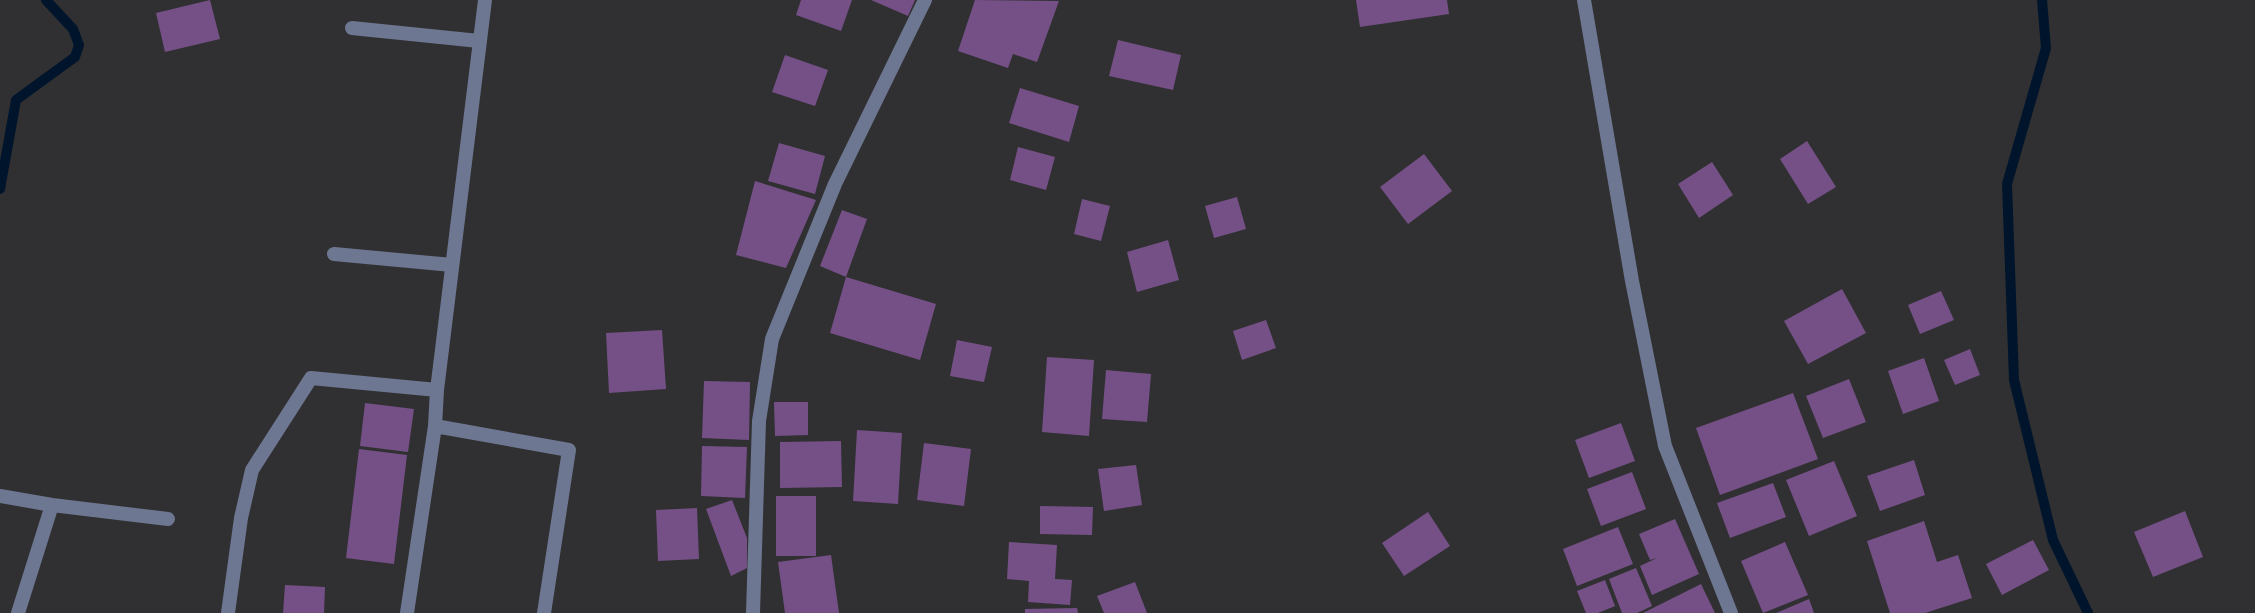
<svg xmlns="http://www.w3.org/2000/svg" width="2255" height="613" viewBox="0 0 2255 613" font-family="'Work Sans',sans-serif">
<rect width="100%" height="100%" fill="#303032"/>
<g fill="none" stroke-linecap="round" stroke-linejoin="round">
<path stroke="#00152c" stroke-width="10" d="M2042,0L2046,48L2007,184L2014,380L2053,540L2088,613
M0,189L16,100L75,57L79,45L73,29L46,0"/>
</g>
<path fill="#755086" d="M210,0L220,39L165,52L156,13Z
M801,0H852L841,31L796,15Z
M871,0H915L908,16Z
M975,0L1059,1L1037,62L1013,54L1008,68L958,51Z
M1356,0H1447L1449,14L1360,27Z
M1118,40L1181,55L1173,90L1109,76Z
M785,55L828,70L815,106L772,92Z
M1020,88L1079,106L1069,142L1009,123Z
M1807,141L1836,187L1808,204L1780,159Z
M779,143L825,156L815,194L768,181Z
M1018,147L1055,157L1046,190L1010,180Z
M1424,154L1452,191L1408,224L1380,187Z
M1712,162L1733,195L1699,218L1678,184Z
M755,181L816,200L786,268L736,255Z
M1237,197L1246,229L1214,238L1205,206Z
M1082,199L1110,206L1101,241L1074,234Z
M842,210L867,219L846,277L820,266Z
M1168,240L1179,280L1137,292L1127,252Z
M846,277L936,304L920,360L830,333Z
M1842,289L1866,333L1808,364L1784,321Z
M1941,291L1954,320L1920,334L1908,305Z
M1266,320L1276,348L1242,360L1233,331Z
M662,330L666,389L609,393L606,333Z
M957,340L992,347L984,382L950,376Z
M1970,349L1980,375L1955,385L1944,360Z
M1047,357L1094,360L1089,436L1042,432Z
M1924,358L1939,401L1903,414L1888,371Z
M1106,370L1151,374L1147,422L1102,419Z
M1849,379L1866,422L1823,438L1806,396Z
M704,381L750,382L749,440L702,438Z
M1793,393L1818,459L1720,495L1696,428Z
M774,402H808V435L775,436Z
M365,403L414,409L408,452L360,446Z
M1621,423L1635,461L1589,478L1575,440Z
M857,430L902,433L898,504L853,501Z
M841,441L842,487L780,488V442Z
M924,443L971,449L964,506L917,500Z
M702,446L747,447L745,498L701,496Z
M359,449L407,455L394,564L346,558Z
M1914,460L1925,495L1880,511L1867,476Z
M1834,461L1857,516L1809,536L1786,480Z
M1136,465L1142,505L1104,511L1098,469Z
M1632,472L1646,509L1601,526L1587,489Z
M1773,483L1786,517L1730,538L1717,503Z
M776,496H816V556H776Z
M732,500L747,538V568L731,576L706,509Z
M1040,506L1093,507L1092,535L1040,534Z
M697,508L699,559L658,561L656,510Z
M2185,511L2203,557L2153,577L2134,532Z
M1428,512L1450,546L1404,576L1382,543Z
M1675,519L1699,574L1652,595L1640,566L1657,558L1650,560L1639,534Z
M1924,521L1937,562L1958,555L1972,598L1925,613H1890L1867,541Z
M1618,527L1633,564L1577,586L1563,549Z
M2033,540L2049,570L2002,595L1986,564Z
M1009,542L1057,545L1055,579L1072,580L1070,605L1028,602L1029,581L1007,579Z
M1785,542L1808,595L1763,613L1741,561Z
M831,555L839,613H785L778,562Z
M1636,568L1652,606L1637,613H1622L1609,579Z
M1605,580L1615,606L1598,613H1586L1577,591Z
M1135,582L1147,613H1104L1097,596Z
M1701,584L1715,613H1643Z
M285,585L325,587L324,613H283Z
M1809,599L1814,613H1776Z
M1077,608L1078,613H1025V609Z"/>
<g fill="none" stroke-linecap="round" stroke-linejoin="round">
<path stroke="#6e7791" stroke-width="14" d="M1584,0L1632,281L1665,446L1731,613
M352,28L479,41
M334,254L452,265
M435,426L569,450L544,613
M0,496L52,505
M18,613L52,505L168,519
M228,613L241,518L252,470L311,378L437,390
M407,613L435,426L437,390L485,0
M753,613L759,421L772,339L835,184L925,0"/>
</g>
</svg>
